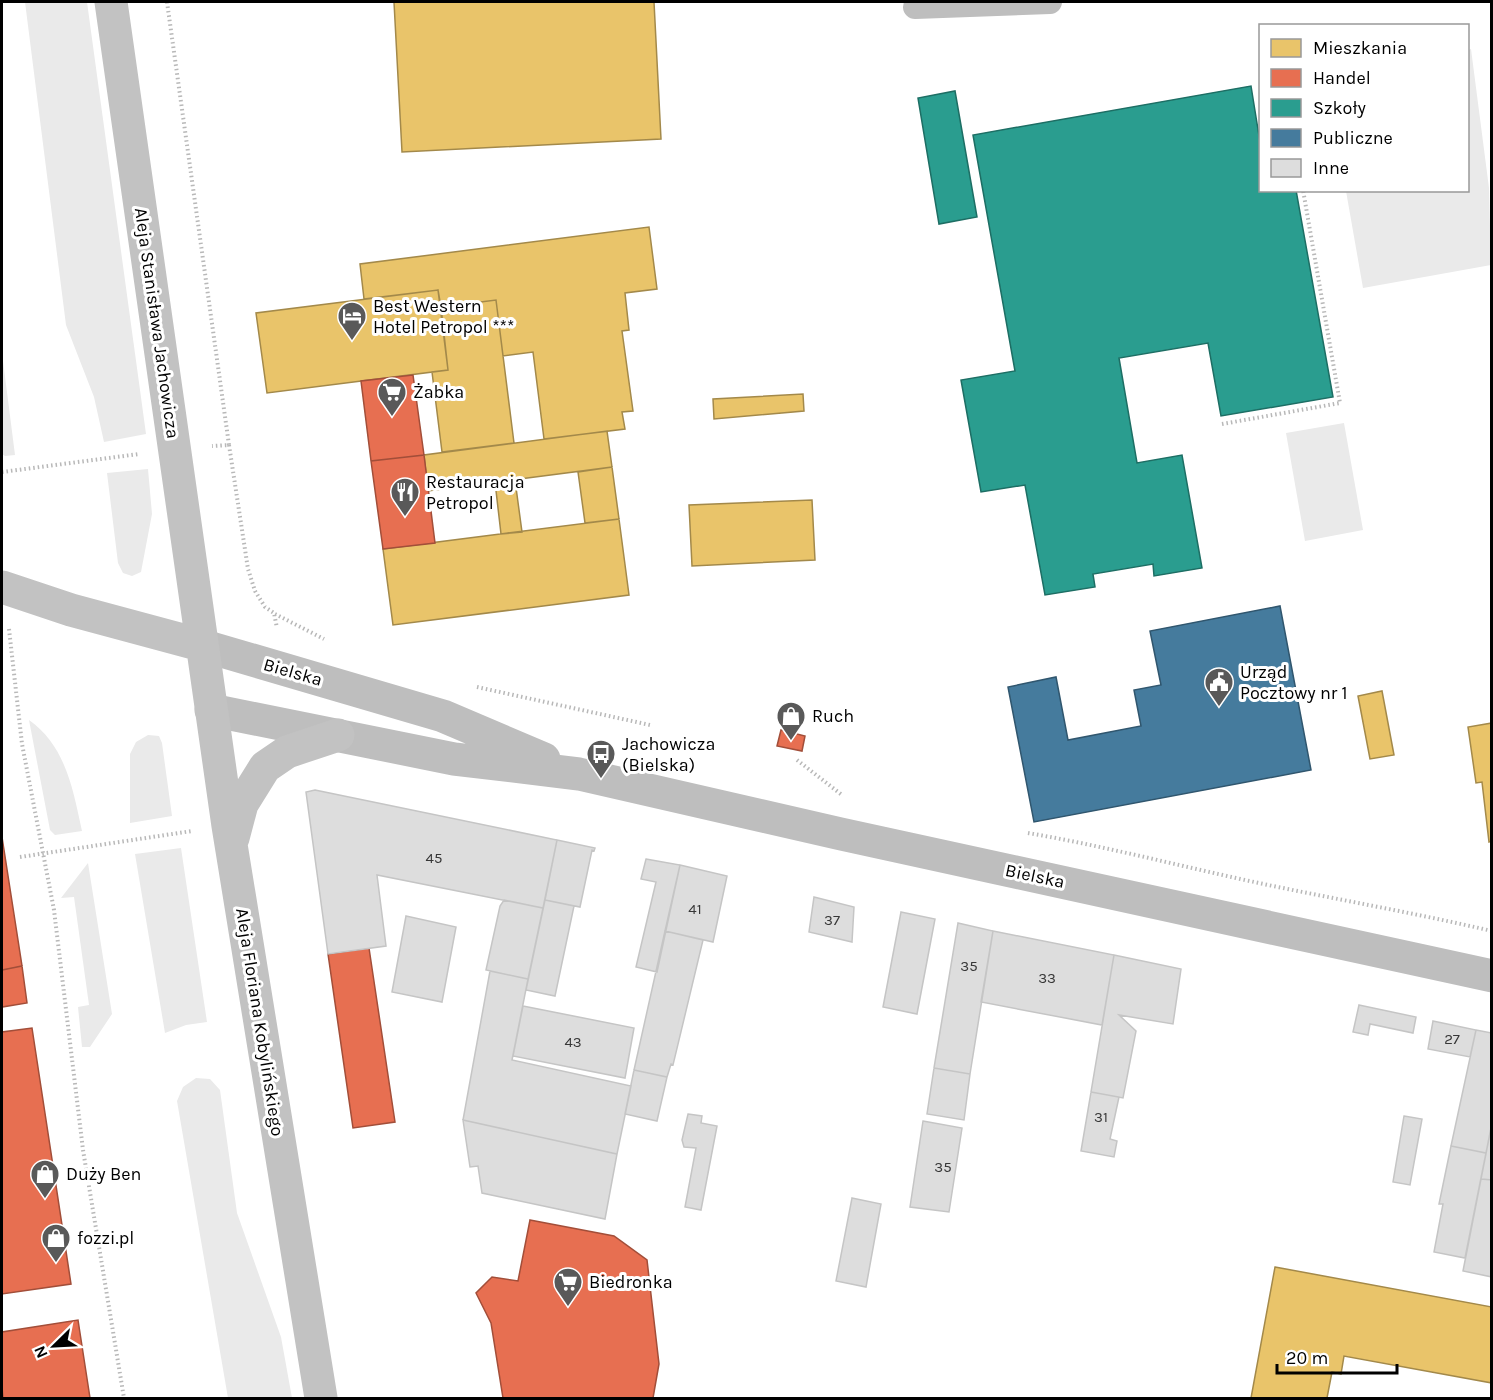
<svg xmlns="http://www.w3.org/2000/svg" width="1493" height="1400" viewBox="0 0 1493 1400" font-family="Karla,sans-serif">
<rect width="100%" height="100%" fill="#fff"/>
<path fill="#eaeaea" d="M25,2H87L146,434L104,442L94,397L66,325Z
M1471,49L1489,188L1491,265L1363,288L1346,191L1468,190V50Z
M2,353L15,455L5,456L2,454Z
M1344,423L1363,530L1305,541L1286,433Z
M148,469L152,514L141,572L132,576L123,573L118,563L107,473Z
M29,720C66,746 73,790 82,831L55,835L50,830Z
M148,735L159,736L162,743L172,816L130,823V754L136,742Z
M181,848L207,1022L186,1025L165,1033L135,854Z
M88,863L112,1014L90,1047H82L78,1007L89,1005L74,897L61,898Z
M196,1078L210,1079L220,1090L237,1213L281,1337L292,1398H228L177,1101L183,1087Z"/>
<path fill="#e9c46a" stroke="#a3894a" stroke-width="1.5" d="M394,2H654L661,139L402,152Z
M649,227L657,289L625,293L629,330L622,331L633,411L622,412L625,429L544,439L533,352L503,356L496,300L441,307L438,290L364,299L360,264Z
M438,290L448,370L267,393L256,313Z
M496,300L514,443L442,452L432,372L448,370L441,307Z
M803,394L804,411L714,419L713,399Z
M607,431L612,467L428,491L424,455Z
M612,467L619,519L585,523L578,472Z
M515,480L522,532L501,534L495,482Z
M812,500L815,560L692,566L689,505Z
M619,519L629,595L393,625L383,549Z
M1382,691L1394,755L1370,759L1358,696Z
M1492,723V841L1489,842L1482,782L1476,783L1468,727Z
M1275,1267L1492,1307V1383L1344,1356L1341,1374L1332,1372L1327,1398H1251Z"/>
<path fill="#e76f51" stroke="#a24e39" stroke-width="1.5" d="M413,375L424,455L371,461L361,381Z
M424,455L435,543L383,549L371,461Z
M781,730L805,736L802,751L777,746Z
M2,837L22,966L2,970Z
M369,948L395,1122L353,1128L328,954Z
M22,966L27,1003L2,1007V970Z
M32,1028L71,1284L2,1294V1032Z
M530,1220L614,1236L647,1260L659,1364L653,1398H503L491,1323L476,1293L492,1277L518,1281Z
M78,1320L90,1398H3L2,1387V1332Z"/>
<path fill="#2a9d8f" stroke="#1d6e64" stroke-width="1.5" d="M1251,86L1260,142V190H1296L1333,397L1221,416L1208,343L1119,358L1137,463L1182,455L1202,568L1154,576L1153,564L1093,574L1095,587L1045,595L1025,485L981,492L961,380L1015,371L973,135Z
M955,91L977,217L939,224L918,98Z"/>
<path fill="#457b9d" stroke="#30566e" stroke-width="1.5" d="M1280,606L1311,770L1034,822L1008,687L1056,677L1068,740L1141,726L1134,690L1161,685L1150,631Z"/>
<path fill="#ddd" stroke="#c5c5c5" stroke-width="1.5" d="M315,790L557,840L543,908L377,875L386,946L328,954L306,792Z
M557,840L595,848L594,851L592,850L580,907L545,900Z
M646,859L680,865L657,972L636,967L656,882L641,879Z
M680,865L727,876L713,942L665,931Z
M814,897L854,907L852,942L809,932Z
M504,900L543,908L528,979L486,970L500,906Z
M545,900L574,906L555,996L526,990Z
M901,912L935,919L917,1014L883,1007Z
M406,916L456,927L442,1002L392,992Z
M958,923L993,931L970,1074L934,1068Z
M665,931L703,940L673,1065L671,1064L667,1077L634,1070Z
M993,931L1114,955L1102,1025L981,1002Z
M1114,955L1181,969L1173,1024L1119,1015L1136,1031L1123,1098L1091,1092Z
M490,971L528,979L512,1060L631,1086L617,1154L463,1120Z
M1359,1005L1416,1017L1413,1033L1370,1024L1368,1035L1353,1032Z
M523,1006L634,1028L625,1078L513,1056Z
M1433,1021L1476,1030L1470,1057L1428,1049Z
M1476,1030L1492,1033V1123L1486,1153L1451,1146Z
M934,1068L970,1074L964,1120L927,1114Z
M634,1070L667,1077L657,1121L625,1114Z
M1091,1092L1119,1097L1110,1139L1117,1141L1114,1157L1081,1151Z
M688,1114L702,1116L701,1123L717,1126L701,1210L685,1207L696,1148L684,1147L682,1140Z
M1404,1116L1422,1119L1410,1185L1393,1182Z
M463,1120L617,1154L605,1219L482,1193L478,1166L470,1167Z
M923,1121L962,1128L949,1212L910,1207Z
M1492,1123V1180L1481,1179Z
M1451,1146L1486,1153L1465,1258L1434,1252L1443,1204H1439Z
M1481,1179L1492,1180V1277L1463,1271Z
M852,1198L881,1204L866,1287L836,1281Z"/>
<g fill="none" stroke-linecap="round" stroke-linejoin="round">
<path stroke="#b8b8b8" stroke-width="4" stroke-dasharray="1.5 3" stroke-linecap="butt" d="M167,2L229,445L212,446
M1222,424L1340,403L1303,190
M229,445L248,569L255,591L265,607L274,613L277,628
M2,472L139,454
M275,614L324,639
M9,629L22,744L54,910L83,1150L124,1398
M477,687L650,725
M797,760L842,795
M1028,833C1110,847 1191,869 1273,886C1346,901 1419,914 1492,931
M20,857L192,831"/>
<path stroke="#bebebe" stroke-width="24" d="M915,7L1050,2"/>
<path stroke="#bebebe" stroke-width="33" d="M201,645L443,716L544,759
M211,710L454,759L579,774L841,834L1492,976"/>
<path stroke="#c2c2c2" stroke-width="33" d="M111,2L228,826L321,1398
M2,587L71,610L201,645
M233,838L242,804L265,767L287,752L338,735"/>
</g>
<defs>
<g id="hotel-pin" transform="scale(1.5)"><path d="M0 17L-7.5 6A9.5 9.5 0 1 1 7.5 6Z" fill="#595959" stroke="#fff"/><path d="M-6-4.5h1.5V1H6V5H4.5V3h-9V5H-6ZM-4 0a1.8 1.8 0 1 1 3.6 0ZM.5 0V-2.5h3Q6-2.5 6 0Z" fill="#fff"/></g>
<g id="supermarket-pin" transform="scale(1.5)"><path d="M0 17L-7.5 6A9.5 9.5 0 1 1 7.5 6Z" fill="#595959" stroke="#fff"/><path d="M-6-5.5h2.5l.6 2H6L4.5 2H-2.5L-4.4-4H-6ZM-1.5 3.2a1.3 1.3 0 1 0 .1 0ZM3 3.2a1.3 1.3 0 1 0 .1 0Z" fill="#fff"/></g>
<g id="restaurant-pin" transform="scale(1.5)"><path d="M0 17L-7.5 6A9.5 9.5 0 1 1 7.5 6Z" fill="#595959" stroke="#fff"/><path d="M-5-6h1v4h1v-4h1v4h1v-4h1v5L-1.5 .5V6h-2V.5L-5-1ZM5-6V6H3V1.5H1.5Q1.5-4 5-6Z" fill="#fff"/></g>
<g id="civic-pin" transform="scale(1.5)"><path d="M0 17L-7.5 6A9.5 9.5 0 1 1 7.5 6Z" fill="#595959" stroke="#fff"/><path d="M-.6-6.5H3V-4.5H.6V-3L4-1V1h2V6H-6V1h2V-1L-.6-3ZM-1.2 2.5V6h2.4V2.5Z" fill="#fff"/></g>
<g id="shop-pin" transform="scale(1.5)"><path d="M0 17L-7.5 6A9.5 9.5 0 1 1 7.5 6Z" fill="#595959" stroke="#fff"/><path d="M-5-2.5h2.3a2.7 3.5 0 0 1 5.4 0H5L5.5 6h-11ZM-1.5-2.5h3a1.5 2.3 0 0 0-3 0Z" fill="#fff"/></g>
<g id="bus-pin" transform="scale(1.5)"><path d="M0 17L-7.5 6A9.5 9.5 0 1 1 7.5 6Z" fill="#595959" stroke="#fff"/><path d="M-5-6H5V4H4V6H2V4H-2V6H-4V4H-5ZM-3.5-4V0h7V-4ZM-3.5 1.2v1.5H-2V1.2ZM2 1.2v1.5H3.5V1.2Z" fill="#fff"/></g>
</defs>
<g fill-rule="evenodd">
<use href="#hotel-pin" x="352" y="316"/>
<use href="#supermarket-pin" x="392" y="392"/>
<use href="#restaurant-pin" x="405" y="492"/>
<use href="#civic-pin" x="1219" y="682"/>
<use href="#shop-pin" x="791" y="716"/>
<use href="#bus-pin" x="601" y="754"/>
<use href="#shop-pin" x="45" y="1174"/>
<use href="#shop-pin" x="56" y="1238"/>
<use href="#supermarket-pin" x="568" y="1282"/>
</g>
<g text-anchor="middle" dominant-baseline="central" stroke-width="6" stroke-linejoin="round" paint-order="stroke">
<g font-size="15" fill="#373737">
<text x="434" y="858">45</text>
<text x="695" y="909">41</text>
<text x="832" y="920">37</text>
<text x="969" y="966">35</text>
<text x="1047" y="978">33</text>
<text x="1452" y="1039">27</text>
<text x="573" y="1042">43</text>
<text x="1101" y="1117">31</text>
<text x="943" y="1167">35</text>
</g>
<g font-size="18" fill="#000" stroke="#fff" text-anchor="start">
<text x="373" y="306">Best Western<tspan x="373" dy="21">Hotel Petropol ***</tspan></text>
<text x="413" y="392">Żabka</text>
<text x="426" y="482">Restauracja<tspan x="426" dy="21">Petropol</tspan></text>
<text x="1240" y="672">Urząd<tspan x="1240" dy="21">Pocztowy nr 1</tspan></text>
<text x="812" y="716">Ruch</text>
<text x="622" y="744">Jachowicza<tspan x="622" dy="21">(Bielska)</tspan></text>
<text x="66" y="1174">Duży Ben</text>
<text x="77" y="1238">fozzi.pl</text>
<text x="589" y="1282">Biedronka</text>
</g>
<g font-size="18" fill="#000" stroke="#fff">
<text transform="translate(157 323) rotate(82)">Aleja Stanisława Jachowicza</text>
<text transform="translate(293 672) rotate(16)">Bielska</text>
<text transform="translate(1035 876) rotate(12)">Bielska</text>
<text transform="translate(260 1022) rotate(81)">Aleja Floriana Kobylińskiego</text>
</g>
</g>
<rect width="1493" height="1400" fill="none" stroke="#000000" stroke-width="6"/>
<rect x="1259" y="24" width="210" height="168" fill="#ffffff" stroke="#999999" stroke-width="1.5"/>
<rect x="1271" y="39" width="30" height="18" fill="#e9c46a" stroke="#999999" stroke-width="1.5"/>
<text x="1313" y="54" font-size="18" fill="#000000">Mieszkania</text>
<rect x="1271" y="69" width="30" height="18" fill="#e76f51" stroke="#999999" stroke-width="1.5"/>
<text x="1313" y="84" font-size="18" fill="#000000">Handel</text>
<rect x="1271" y="99" width="30" height="18" fill="#2a9d8f" stroke="#999999" stroke-width="1.5"/>
<text x="1313" y="114" font-size="18" fill="#000000">Szkoły</text>
<rect x="1271" y="129" width="30" height="18" fill="#457b9d" stroke="#999999" stroke-width="1.5"/>
<text x="1313" y="144" font-size="18" fill="#000000">Publiczne</text>
<rect x="1271" y="159" width="30" height="18" fill="#dddddd" stroke="#999999" stroke-width="1.5"/>
<text x="1313" y="174" font-size="18" fill="#000000">Inne</text>
<g transform="translate(54 1346) rotate(246)" stroke="#ffffff" stroke-width="4.5" paint-order="stroke">
<path d="M0-4.5L10 22L0 15L-10 22Z" fill="#000000"/>
<text y="-9" font-size="16" font-weight="bold" text-anchor="middle" fill="#000000">N</text>
</g>
<path d="M1277 1364v9h120v-9" fill="none" stroke="#000000" stroke-width="3"/>
<text x="1286" y="1364" font-size="18" fill="#000000" stroke="#ffffff" stroke-width="4.5" paint-order="stroke">20 m</text>
</svg>
